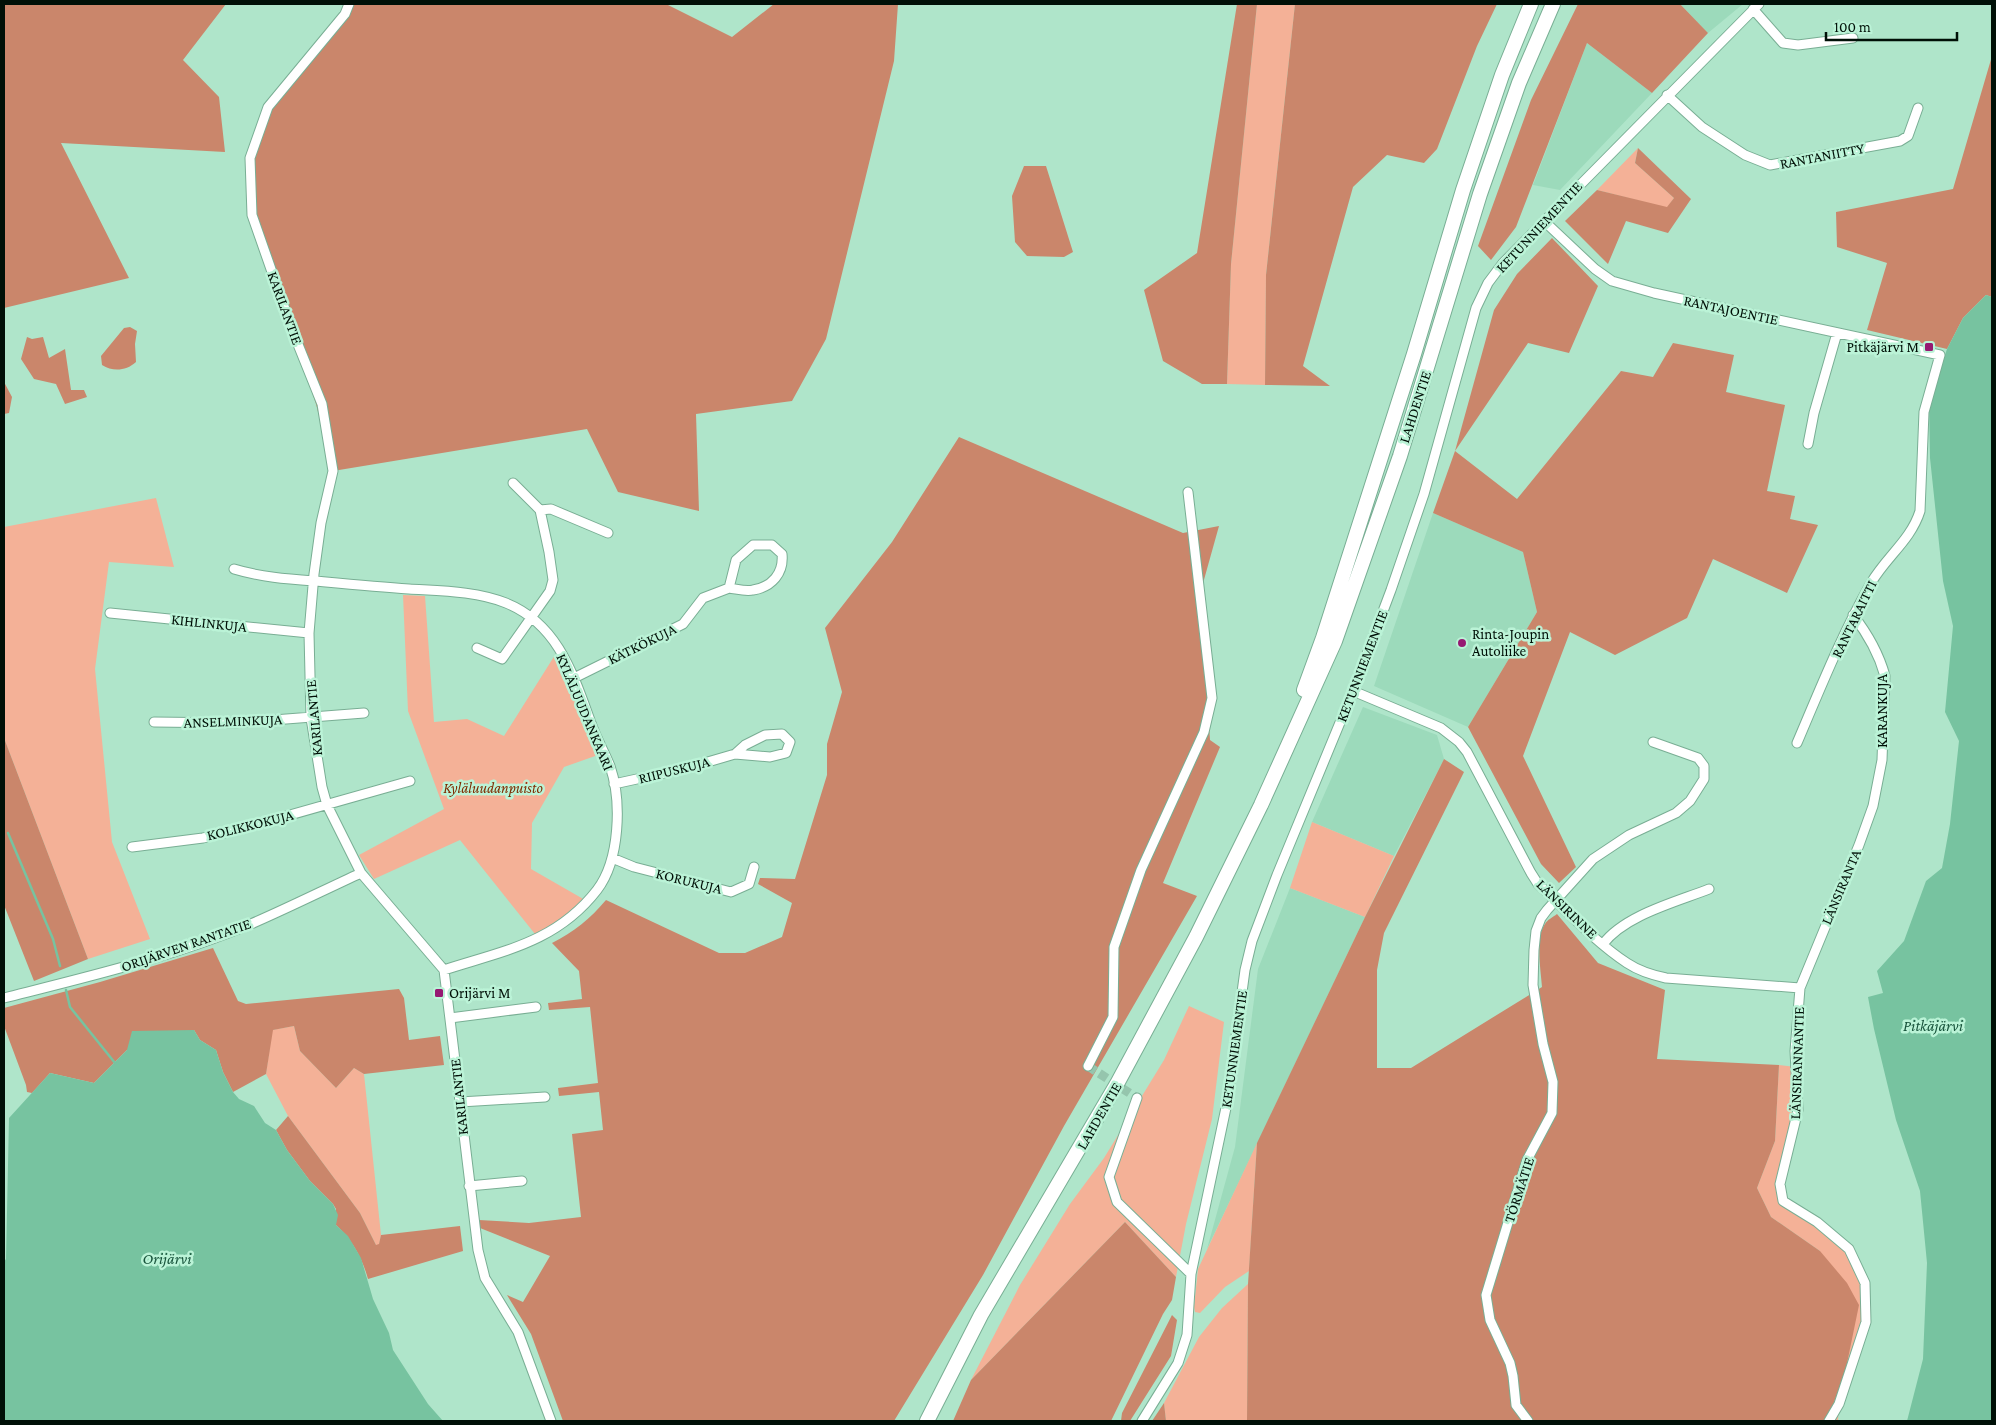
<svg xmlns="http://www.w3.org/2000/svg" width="1996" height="1425" viewBox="0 0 1996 1425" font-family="'Crimson Pro',serif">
<rect width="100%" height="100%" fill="#afe5ca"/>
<path fill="#9cdabb" d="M1680,4H1743L1708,33Z
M1587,43L1652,93L1560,190L1533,185Z
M1433,513L1523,552L1537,612L1468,727L1374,686Z
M1363,707L1437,735L1444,759L1394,856L1312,822Z
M1290,888L1365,917L1207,1249L1235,1147L1258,969Z"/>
<path fill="#f4b197" d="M1257,4H1295L1266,275L1265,385L1227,384L1231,264Z
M1638,148L1635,163L1674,198L1667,208L1597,190Z
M156,498L174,567L109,562L95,669L112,842L150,939L88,959L4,738V527Z
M403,595L425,596L434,722L467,719L504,736L555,655L567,675L598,755L564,767L532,823L531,869L585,900L559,922L535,934L460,840L374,879L359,855L444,809L408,711Z
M1312,822L1394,856L1365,917L1290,888Z
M1189,1006L1224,1022L1212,1119L1186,1224L1176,1277L1125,1222L971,1380L1020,1285L1070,1204L1104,1158L1164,1060Z
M294,1026L300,1051L336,1088L354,1068L364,1074L381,1235L379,1245H376L360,1213L288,1116L266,1074L272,1030Z
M1779,1065L1796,1067L1797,1102L1780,1184L1783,1201L1849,1249L1865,1283L1866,1322L1839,1404L1838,1421H1827L1832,1403L1820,1251L1771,1217L1757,1188L1775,1141Z
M1257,1143L1249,1271L1225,1287L1200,1313L1195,1312L1194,1307L1198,1269Z
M1248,1284L1247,1421H1166L1164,1403L1199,1337L1222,1308Z"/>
<path fill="#ca866b" d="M4,4H226L183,60L219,97L225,152L61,143L129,278L4,308Z
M349,4H666L732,37L774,4H898L894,61L826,339L792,401L696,414L699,511L618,492L587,429L333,471L316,404L252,215L250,158L268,107Z
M1237,4H1257L1231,264L1227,384H1202L1163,361L1144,290L1197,253Z
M1295,4H1497L1477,46L1437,149L1424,163L1387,155L1353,187L1303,366L1330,386L1265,385L1266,275Z
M1578,4H1680L1708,33L1652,93L1587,43L1516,227L1491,260L1478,246L1531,100Z
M1992,56V297L1986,295L1963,318L1947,349L1867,330L1887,263L1837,247L1836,212L1953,189Z
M1638,148L1691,199L1668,233L1626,221L1608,264L1565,221L1597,190L1667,207L1674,198L1635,163Z
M1024,166H1046L1073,252L1064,257L1027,256L1015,242L1012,196Z
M1552,238L1598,286L1569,353L1528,343L1455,451L1517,499L1621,371L1653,377L1673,343L1734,355L1726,392L1785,405L1767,491L1795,496L1790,519L1818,525L1787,593L1713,559L1687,618L1615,655L1570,632L1523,756L1576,867L1559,883L1541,864L1468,727L1537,612L1523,552L1433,513L1455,451L1494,310L1517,274Z
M130,327L137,331L135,344L136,362C126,371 113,372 102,365L101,356L124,328Z
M27,337L32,339L43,337L49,358L65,349L71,390H84L87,397L65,404L56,384L34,379L21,359Z
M4,382L12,397L9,413L4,414Z
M959,437L1183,533L1219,526L1200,594L1210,740L1220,747L1163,883L1197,896L1064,1126L983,1275L894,1421H563L531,1334L507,1295L523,1302L550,1256L480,1228L479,1220L529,1223L581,1217L572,1134L603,1130L599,1092L559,1096L558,1088L598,1083L590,1007L549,1010L548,1003L582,999L579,971L552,943C574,932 590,919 606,900L719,953H745L782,937L792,903L758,884L760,878L795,879L827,775V744L842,692L825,628L892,542Z
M4,738L88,959L34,981L4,905Z
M1444,759L1464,772L1384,933L1377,970V1068H1411L1542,987C1541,972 1535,937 1545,924C1547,920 1553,917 1557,914L1598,963L1665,990L1657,1059L1779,1065L1775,1141L1757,1188L1771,1217L1820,1251L1847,1283L1859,1305L1845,1373L1827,1421H1247L1248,1284L1257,1143L1365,917Z
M213,948L238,1001L246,1004L399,989L404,998L409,1040L440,1036L444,1065L364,1074L354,1068L336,1088L300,1051L294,1026L273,1030L266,1074L233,1092L223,1072L216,1050L200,1040L194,1030L127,1050L94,1083L50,1073L32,1093L27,1092L26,1085L4,1026V1008L100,982Z
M288,1116L360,1213L376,1245L379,1244L381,1235L460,1226L463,1251L368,1279C362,1257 352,1240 336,1225V1209L333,1204L310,1181L287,1150L276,1130Z
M1125,1222L1176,1277L1172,1300L1163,1314L1111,1421H953L971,1380Z
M1172,1315L1177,1320L1171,1356L1130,1421H1121L1122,1413Z
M1164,1403L1166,1421H1152Z"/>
<path fill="#77c3a0" d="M1986,295L1992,297V1421H1907L1923,1359L1927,1263L1920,1191L1896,1120L1874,1029L1868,997L1883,993L1877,971L1904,941L1926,881L1942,868L1950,824L1959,741L1945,712L1953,626L1943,581L1930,458L1929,402L1947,349L1963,318Z
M194,1030L200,1040L216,1050L223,1072L233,1092L239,1099L254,1106L265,1123L276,1130L287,1150L310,1181L333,1204L338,1215L336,1225L348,1236L361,1258L373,1299L389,1333L393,1350L428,1404L443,1421H4V1262L6,1259L9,1118L50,1073L94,1083L127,1050L132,1031Z"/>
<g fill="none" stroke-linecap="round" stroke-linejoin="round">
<path stroke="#77c3a0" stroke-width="2.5" d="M8,833L53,939L60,966
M66,990L70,1007L115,1063"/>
<path stroke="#95c5ad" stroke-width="9" stroke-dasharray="9 4.5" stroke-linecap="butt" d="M1088,1066L1137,1098"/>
<g stroke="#79ae94" stroke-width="11">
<path id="minor" d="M349,4L345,14L268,107L250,158L252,215L293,332L322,404L333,471L321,523L314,574L309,633L311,718L322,787L327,805L361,873L444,970L478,1250L485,1278L518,1332L551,1421
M1753,9L1783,43L1798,45L1853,38
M1667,95L1702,127L1745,155L1770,165L1900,141L1908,136L1918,108
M1544,221L1595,269L1612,281L1654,293L1940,355L1924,412L1920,511C1911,540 1886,557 1871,583C1842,634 1820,689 1797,743
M1808,444L1814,413L1837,333
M540,510L551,509L608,533
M234,569C260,577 288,579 315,581C347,584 378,587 409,589C441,591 476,591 506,603C558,624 573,674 591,723C596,738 604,751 610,766C622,801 620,860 597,890C556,943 502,951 444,970
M110,613L309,633
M477,648L502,659L550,591L553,580L549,552L540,510L513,483
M574,678L683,624L703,598L729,588L736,560L753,545H772L782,554C784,573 772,587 753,590C746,592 737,589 729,588
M1353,691L1441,728L1459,742L1467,752L1531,873L1538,884C1566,910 1595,942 1627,963C1639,971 1652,975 1666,978L1800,988
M154,722L233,723L364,713
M614,784L687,768L735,754L745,745L765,735L782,734L790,742L786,753L770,757L735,754
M132,847L203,838L237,830L410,781
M612,858L634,867L731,892L749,884L754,867
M1603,944C1625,915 1676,902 1709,889
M4,998C87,977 172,957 251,924C288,908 324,890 361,873
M450,1018L536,1007
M1088,1066L1113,1017L1114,947L1141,870L1204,732L1212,698L1188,492
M1137,1098L1109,1177L1117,1202L1191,1274
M460,1102L545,1097
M469,1186L522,1181
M1142,1421L1178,1363L1187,1335L1191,1274L1227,1103L1245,970L1252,941L1277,875L1353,691L1391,590L1424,494L1476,308L1488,283L1503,263L1759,4
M1528,1421L1516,1405L1513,1376L1510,1363L1490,1320L1486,1295L1527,1160L1552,1113L1553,1082L1543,1044L1533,985L1534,950L1536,931L1541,918L1547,910L1593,859L1629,835L1676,813L1690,801L1704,779V766L1698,758L1653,742
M1829,1421L1839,1404L1866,1322L1865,1283L1849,1249L1817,1222L1783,1201L1780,1184L1798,1110L1795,1051L1800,988L1859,845L1873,806L1882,760L1885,676C1879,654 1867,633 1853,615"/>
</g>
<g stroke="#79ae94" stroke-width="16">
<path id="highway" d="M1304,690L1323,638L1414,354L1463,190L1502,75L1531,4
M927,1421L981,1315L1118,1082L1196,937L1261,805L1335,641L1400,456L1480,194L1519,83L1553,4"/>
</g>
<use href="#minor" stroke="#fff" stroke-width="9"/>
<use href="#highway" stroke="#fff" stroke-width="14"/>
</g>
<g fill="#961972" stroke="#bbf3d7" stroke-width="2">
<rect x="1924" y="342" width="10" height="10" rx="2.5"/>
<circle cx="1462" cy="643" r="5"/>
<rect x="434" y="988" width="10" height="10" rx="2.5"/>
</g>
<g text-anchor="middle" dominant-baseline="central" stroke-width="5" stroke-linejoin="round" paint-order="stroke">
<g font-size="15" fill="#001007" stroke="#bbf3d7">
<text transform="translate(1822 156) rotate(-11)">RANTANIITTY</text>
<text transform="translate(1539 227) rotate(-47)">KETUNNIEMENTIE</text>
<text transform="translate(285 308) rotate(70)">KARILANTIE</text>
<text transform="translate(1731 310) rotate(12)">RANTAJOENTIE</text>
<text transform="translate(1415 407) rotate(-72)">LAHDENTIE</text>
<text transform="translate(1854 619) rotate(-64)">RANTARAITTI</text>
<text transform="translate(209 623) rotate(6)">KIHLINKUJA</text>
<text transform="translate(642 644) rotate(-26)">KÄTKÖKUJA</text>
<text transform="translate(1362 666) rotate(-69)">KETUNNIEMENTIE</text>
<text transform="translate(1882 711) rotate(-90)">KARANKUJA</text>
<text transform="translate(585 712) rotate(67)">KYLÄLUUDANKAARI</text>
<text transform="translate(314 718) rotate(-95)">KARILANTIE</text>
<text transform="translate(233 721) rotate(-2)">ANSELMINKUJA</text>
<text transform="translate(674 770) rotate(-14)">RIIPUSKUJA</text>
<text transform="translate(250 825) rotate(-14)">KOLIKKOKUJA</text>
<text transform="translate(689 881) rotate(14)">KORUKUJA</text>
<text transform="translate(1841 887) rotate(-67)">LÄNSIRANTA</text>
<text transform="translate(1567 909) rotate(44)">LÄNSIRINNE</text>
<text transform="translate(186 945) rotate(-19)">ORIJÄRVEN RANTATIE</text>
<text transform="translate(1234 1049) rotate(-82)">KETUNNIEMENTIE</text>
<text transform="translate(1797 1063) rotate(-88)">LÄNSIRANNANTIE</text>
<text transform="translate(459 1097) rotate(-96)">KARILANTIE</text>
<text transform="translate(1099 1116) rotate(-60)">LAHDENTIE</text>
<text transform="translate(1519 1190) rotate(-72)">TÖRMÄTIE</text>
</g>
<g font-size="15" fill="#001007" stroke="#bbf3d7" text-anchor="start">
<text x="1919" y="347" text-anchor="end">Pitkäjärvi M</text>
<text x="1472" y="634">Rinta-Joupin<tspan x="1472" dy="17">Autoliike</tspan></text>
<text x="449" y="993">Orijärvi M</text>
</g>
<g font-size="15" font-style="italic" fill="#7d2b00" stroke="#bbf3d7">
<text x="493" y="788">Kyläluudanpuisto</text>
</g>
<g font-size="16" font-style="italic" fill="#17533b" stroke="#bbf3d7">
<text x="1933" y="1025">Pitkäjärvi</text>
<text x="167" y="1258">Orijärvi</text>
</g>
</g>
<rect width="1996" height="1425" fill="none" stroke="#001007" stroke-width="10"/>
<path d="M1826 32v8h131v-8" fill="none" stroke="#001007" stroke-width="2.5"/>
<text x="1834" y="32" font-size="15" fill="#001007" stroke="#bbf3d7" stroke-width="4" paint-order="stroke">100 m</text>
</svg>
